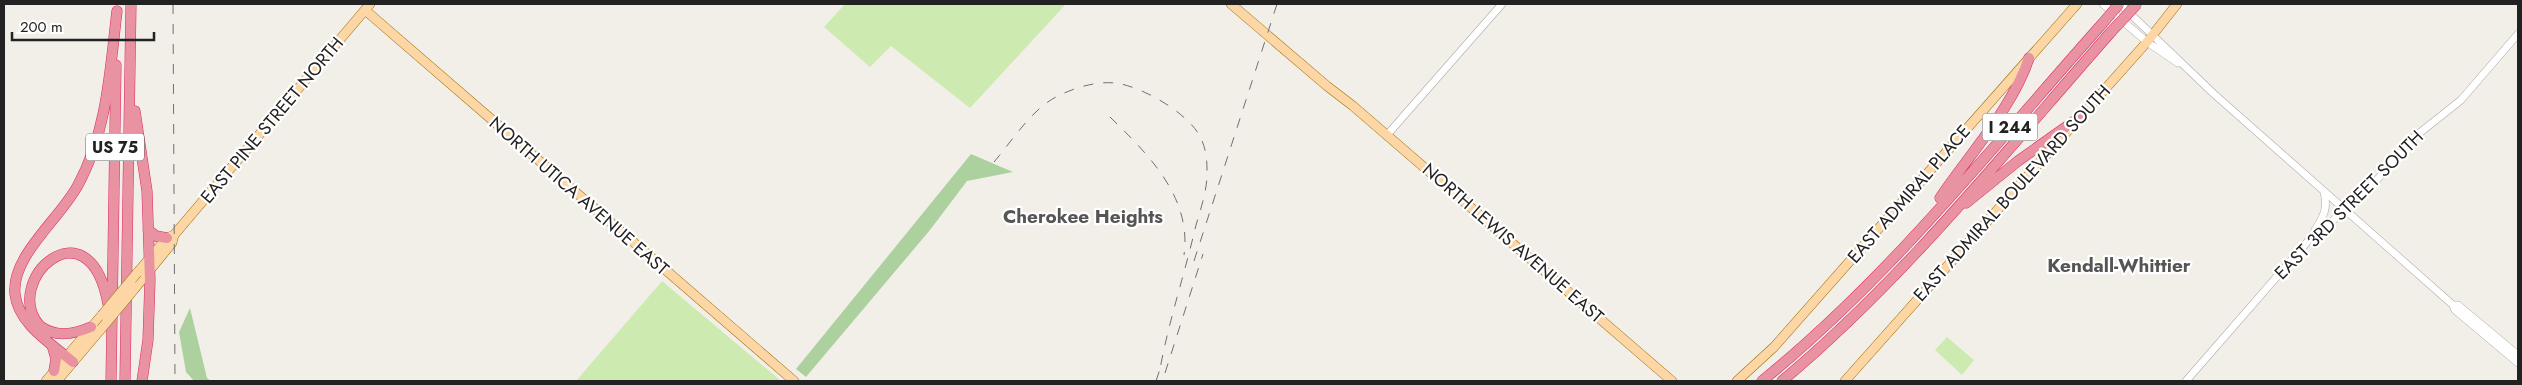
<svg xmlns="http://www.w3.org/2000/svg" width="2522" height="385" viewBox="0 0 2522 385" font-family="Jost,sans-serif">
<rect width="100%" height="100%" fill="#f2efe9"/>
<path fill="#cdebb0" d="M845,4H1066L970,108L891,46L870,67L824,27Z
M662,281L781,381H576Z
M1947,337L1974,360L1962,375L1935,350Z"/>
<path fill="#add19e" d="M971,154L1013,172L967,181L930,230L806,377L796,369Z
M190,308L207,378L211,381H194L186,372L179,332Z"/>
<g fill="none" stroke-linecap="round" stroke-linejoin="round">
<g stroke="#a9a9a9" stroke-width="8">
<path id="minor" d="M2103,4L2147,42L2178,63
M2120,4L2214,94L2453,305L2455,310L2518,363
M1387,135L1502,4
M2315,230C2324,216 2328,208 2324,192
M2453,305H2458L2518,355
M2186,381L2308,241L2364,195L2412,139L2461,100L2518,34"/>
</g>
<g stroke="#a06b00" stroke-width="10">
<path id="major" d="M1231,4L1327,86L1353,106L1672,381
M365,10L794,381
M137,273L167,238L174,235L370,4
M136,287L172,243L174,235
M46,381L102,315
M57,381L101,329
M1737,381L1774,347L2077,4
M1845,381L2147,42L2177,4"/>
</g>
<g stroke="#dc2a67" stroke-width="11">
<path id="highway" d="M135,111L147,191L150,280L148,340L142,381
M1940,198C1969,155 2013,107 2029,58
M1966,203L2018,161L2080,117
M148,230L156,236L167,238
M91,327C74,334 56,338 40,326C0,282 89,199 108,304
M52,345L56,359L54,371
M73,362C52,344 18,324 15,294C11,256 60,219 78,185C107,132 110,70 117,11
M111,381L116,65
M125,381L131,4
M1762,381C1890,277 1993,146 2102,24
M1782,381C1904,279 2005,152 2111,32"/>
</g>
<use href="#minor" stroke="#fff" stroke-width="7"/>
<use href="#major" stroke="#fcd6a4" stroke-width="9"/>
<use href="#highway" stroke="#e892a2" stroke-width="10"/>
<path stroke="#707070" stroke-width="1" stroke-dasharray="10 10" stroke-linecap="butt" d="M173,4L175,381
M1110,117C1148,154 1192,197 1184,255
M994,162C1012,141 1031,110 1056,97C1073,88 1096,81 1115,83C1141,86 1184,111 1198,133C1205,144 1207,157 1207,169C1208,188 1201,208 1196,225C1185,273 1169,320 1160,369
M1194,261L1277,4
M1165,373L1203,254
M1156,381L1162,363"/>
<g stroke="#a06b00" stroke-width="10" stroke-linecap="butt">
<path id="major-bridge" d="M102,315L137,273
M101,329L136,287"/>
</g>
<g stroke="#dc2a67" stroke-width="11" stroke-linecap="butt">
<path id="highway-bridge" d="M2102,24L2119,4
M2111,32L2137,4"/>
</g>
<use href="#major-bridge" stroke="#fcd6a4" stroke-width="9"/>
<use href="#highway-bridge" stroke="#e892a2" stroke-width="10"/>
</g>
<g text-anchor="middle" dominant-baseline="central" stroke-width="4.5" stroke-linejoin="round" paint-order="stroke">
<g fill="#fff" stroke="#646464" stroke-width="1">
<rect x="1982.5" y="113.5" width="55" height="27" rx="4"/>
<rect x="86" y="133.5" width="58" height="27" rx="4"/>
</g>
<g font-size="16" font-weight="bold" fill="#222">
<text x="2010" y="127">I 244</text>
<text x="115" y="147">US 75</text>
</g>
<g font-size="18" fill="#222" stroke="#fff">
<text transform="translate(272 120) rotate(-50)">EAST PINE STREET NORTH</text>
<text transform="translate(2012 193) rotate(-48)">EAST ADMIRAL BOULEVARD SOUTH</text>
<text transform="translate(1909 194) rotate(-49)">EAST ADMIRAL PLACE</text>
<text transform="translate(579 196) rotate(41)">NORTH UTICA AVENUE EAST</text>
<text transform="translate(2349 205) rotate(-45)">EAST 3RD STREET SOUTH</text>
<text transform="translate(1513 243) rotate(41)">NORTH LEWIS AVENUE EAST</text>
</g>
<g font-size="19" font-weight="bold" fill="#555" stroke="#fff">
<text x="1083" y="216">Cherokee Heights</text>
<text x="2119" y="265">Kendall-Whittier</text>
</g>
</g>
<rect width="2522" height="385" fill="none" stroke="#222222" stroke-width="10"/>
<path d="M12 32v8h142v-8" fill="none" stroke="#222222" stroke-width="2.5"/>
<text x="20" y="32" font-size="15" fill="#222222" stroke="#ffffff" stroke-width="4" paint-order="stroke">200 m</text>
</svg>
